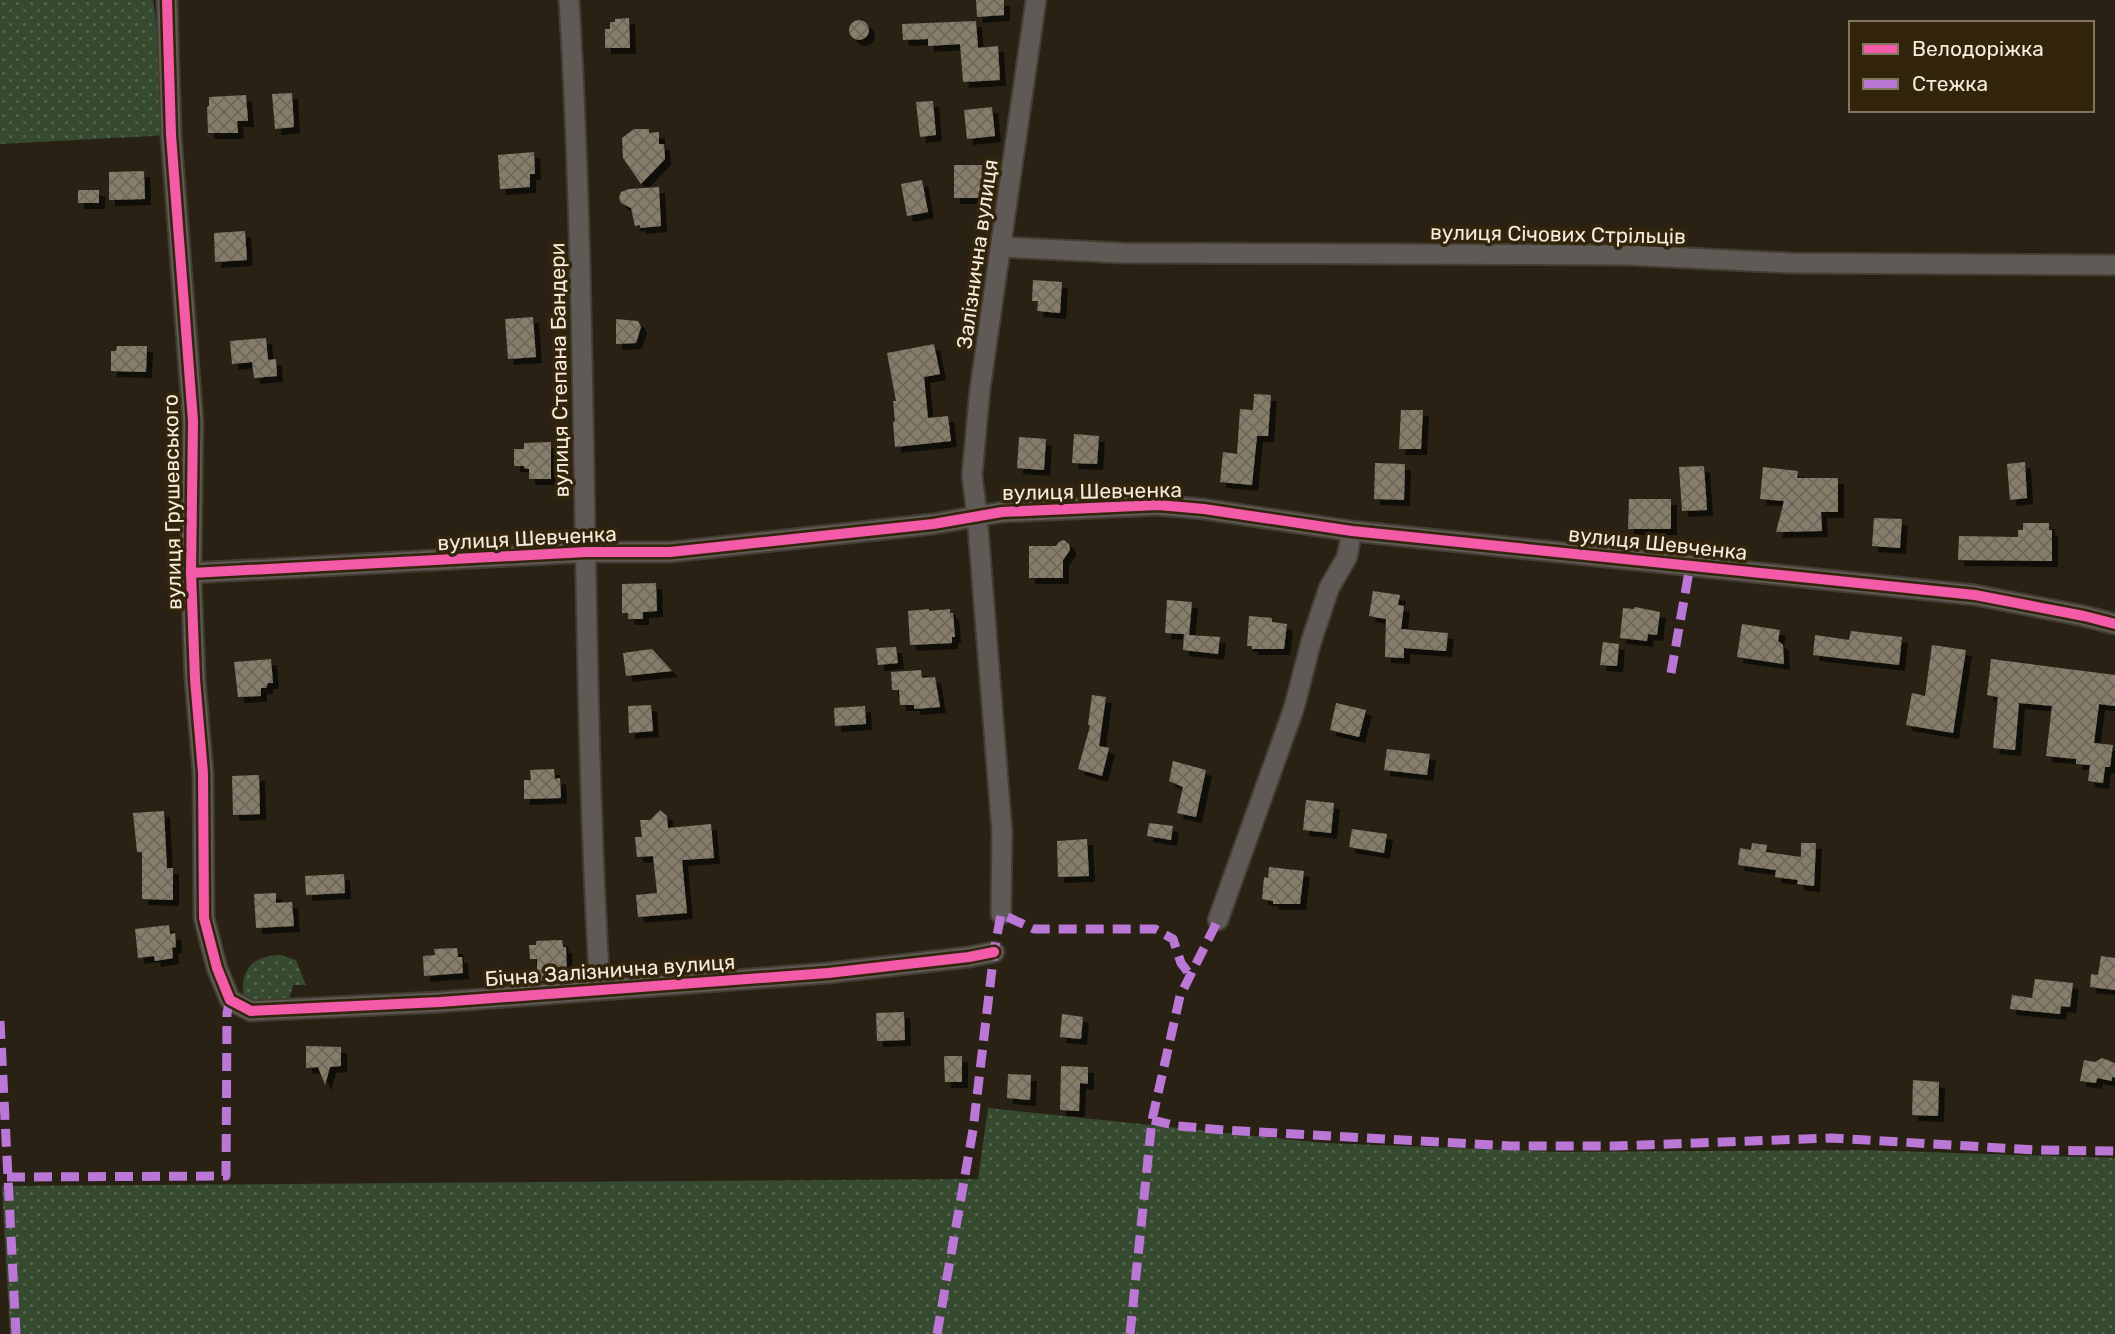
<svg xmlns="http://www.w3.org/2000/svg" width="2115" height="1334" viewBox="0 0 2115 1334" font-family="Rubik,sans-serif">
<defs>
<pattern id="green-dots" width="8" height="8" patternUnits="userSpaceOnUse" patternTransform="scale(1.75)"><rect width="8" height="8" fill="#364a30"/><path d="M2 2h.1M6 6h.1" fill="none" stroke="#54644e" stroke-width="1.8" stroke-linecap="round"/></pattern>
<pattern id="building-cross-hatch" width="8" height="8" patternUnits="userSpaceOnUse" patternTransform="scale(1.75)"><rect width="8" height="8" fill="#867d6b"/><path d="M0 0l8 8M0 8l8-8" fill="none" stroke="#6e675b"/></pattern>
<filter id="shadow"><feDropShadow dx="6" dy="6" stdDeviation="0" flood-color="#0009"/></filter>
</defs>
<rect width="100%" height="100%" fill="#292214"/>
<path fill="url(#green-dots)" d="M0,0H153L171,135L0,144Z
M280,955L296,960L306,985H293L288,1003L244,1002C240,971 248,957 280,955Z
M988,1108L1323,1143L1559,1152L1865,1150L2115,1158V1334H10L2,1186L978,1179Z"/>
<path fill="url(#building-cross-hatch)" filter="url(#shadow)" d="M976,0H1004V15L977,17Z
M629,18L630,48H605V29H610V22H615V19Z
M849 30a10 10 0 1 1 20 0a10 10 0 1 1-20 0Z
M976,21L978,48L998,46L1000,80L963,82L960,44L928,46V39L903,40L902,24Z
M292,93L294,127L275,129L272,94Z
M246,95L248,121H237L238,133H208L207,107L209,106V97Z
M933,101L936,135L920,137L916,102Z
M992,107L995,136L967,139L964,110Z
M634,129H649V133L659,132V144H664L665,159L641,184L623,158L622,138Z
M534,152L535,174H530V187L500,189L498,155Z
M954,165H982V198H954Z
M144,171L145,199L109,200V172Z
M922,180L928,212L907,216L901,184Z
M659,187L661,226L640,228V225L635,226L631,208L621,203L619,198L621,192L629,189Z
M78,190H99V203H78Z
M245,231L247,260L215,262L214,233Z
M1033,280L1062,282L1060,313L1037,311L1038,301H1032Z
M533,317L536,357L508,359L505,319Z
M616,319L638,321L641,327L636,343L616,344Z
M266,338L268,360L276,359L277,376L254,378L252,362L232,364L230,341Z
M934,344L940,374L924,377L928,418L948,416L951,441L895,447L893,422L895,421L893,401H896L887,353Z
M117,346H147L146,372L111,371V351H116Z
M1254,394L1271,395L1268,436H1257L1252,485L1220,482L1223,452L1237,454L1240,409L1253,410Z
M1401,410H1423L1421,449H1399Z
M1074,434L1099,436L1097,464L1072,463Z
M1019,437L1046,439L1044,470L1017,468Z
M551,442V479H529V469L524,468V466H514V449H524V443Z
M2025,462L2027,498L2010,500L2007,464Z
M1375,463L1405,464L1404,500L1374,499Z
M1704,466L1707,510L1682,511L1679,467Z
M1763,467L1798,471L1797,478H1838V512H1821L1822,531L1776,532L1784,501L1760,499Z
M1629,499H1671V529H1628Z
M1874,518L1902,519L1900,548L1872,546Z
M2023,523H2049V530H2052V561L1958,560L1959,536L2018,537V530H2023Z
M1064,540L1069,544L1070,550L1063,560V578H1029V546H1056L1059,542Z
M656,583L657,611L643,612V619H628V613H622V584Z
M1373,591L1400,595L1398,605L1404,606L1401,629L1448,633L1446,651L1404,648V658L1385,657L1386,619L1369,616Z
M1167,600L1192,602L1189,635L1220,637L1218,654L1183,650L1184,634L1165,633Z
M1635,607L1660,612L1657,635L1648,634L1647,641L1620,638L1623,608L1634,609Z
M929,609V611L950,609V613H953L955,637H952V643L910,645L908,611Z
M1249,616L1272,618V622L1287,624L1284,649H1252V646H1247Z
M1742,624L1780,630L1778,641L1783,645L1784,664L1737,657Z
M1851,631L1902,637L1899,665L1813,655L1815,635L1849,640Z
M1603,642L1619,644L1617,666L1600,665Z
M1932,645L1966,650L1953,733L1906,725L1912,693L1925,696Z
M896,647L898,663L878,665L876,648Z
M652,649L672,671L626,676L623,653Z
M271,659L273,683H268L266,688H261V696L238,697L234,662Z
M1991,659L2115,675V706L2099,704L2094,743L2113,745L2110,767H2105L2103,783L2088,781L2090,765L2076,764V759L2046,756L2052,706L2019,703L2015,750L1993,748L1998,697L1987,695Z
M921,670L922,678L935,677L940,707L914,709V705H900L899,690H892L891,672Z
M1092,695L1106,697L1099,746L1109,748L1102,776L1078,769L1090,726L1088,725Z
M1336,703L1366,710L1359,737L1330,730Z
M651,705L653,731L629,733L628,706Z
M865,706L866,724L835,726L834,708Z
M1387,749L1430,754L1427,775L1384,770Z
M1173,761L1206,770L1196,817L1177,813L1183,787L1169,781Z
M554,769L555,779L560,778L561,798L524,799V780H531L530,770Z
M259,775L260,814L233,815L232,776Z
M1306,800L1334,803L1331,833L1303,830Z
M660,810L667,816L668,828L711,824L714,858L682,860L687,913L638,917L636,895L657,893L653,856L637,857L635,837H642L640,820H650Z
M164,811L167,868H173V900L142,899V852H137L133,813Z
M1149,823L1173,826L1171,840L1147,836Z
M1352,829L1387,834L1384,853L1349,847Z
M1087,839L1089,876L1058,877L1057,841Z
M1752,843L1767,845L1766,852L1801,857V843H1816L1814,886L1797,884L1798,880L1775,877L1776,870L1738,865L1740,848L1751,850Z
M1269,867L1304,871L1300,904H1273V901L1262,899L1264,877L1268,878Z
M344,874L345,893L306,895L305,876Z
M276,893V903L292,902L294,926L256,928L254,894Z
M169,925L170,934L175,933L176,947L172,948L173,958L155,961L154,956L138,958L135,929Z
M562,940L563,947H566L567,980L537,981V959H530L529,945H536V941Z
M457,948L458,957H462L463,973L424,976L423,956L435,955L434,949Z
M2101,956L2115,958V990L2090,987L2091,974L2098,975Z
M2035,979L2073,983L2070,1007L2061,1006L2060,1014L2010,1009L2012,995L2032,998Z
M904,1012L905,1040L877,1041L876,1013Z
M1062,1014L1083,1017L1081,1039L1060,1037Z
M306,1046L341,1047V1066L330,1067L325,1085L318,1067L306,1068Z
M944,1056H962V1082H945Z
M2102,1058L2115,1063V1078L2112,1077V1081L2097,1078L2096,1083L2080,1081L2084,1060L2095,1062Z
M1061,1066L1088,1067V1084L1080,1083L1079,1111L1060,1110Z
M1008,1074L1031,1075L1030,1100L1007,1098Z
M1913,1080L1939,1082L1938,1116L1912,1115Z"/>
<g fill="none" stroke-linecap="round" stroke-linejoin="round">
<g stroke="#443d32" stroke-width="23">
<path id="minor" d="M167,0L171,135L193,421L191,573L195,679L203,773L204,918L217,968L230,1000L251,1011L440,1002L828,973L969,957L994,952
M569,0C589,330 580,660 600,990
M1001,247L1122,253L1627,255L1791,263L2115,265
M191,573L586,552H670L933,524L1002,512L1158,505L1204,509L1352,531L1975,595L2084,616L2115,624
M1001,914L1002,832L977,515L972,475L980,389L1036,0
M1218,920L1294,708L1311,642L1329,588L1347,557L1352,531"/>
</g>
<use href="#minor" stroke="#5f5a56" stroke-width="19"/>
<path stroke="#ba77d6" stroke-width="9" stroke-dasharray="18 9" stroke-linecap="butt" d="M1671,673L1690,566
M0,1021L16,1334
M1152,1120L1178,1126L1224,1130L1511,1146H1615L1832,1138L2036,1150L2115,1151
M7,1177L226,1176L227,1013L230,1000
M937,1334L973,1130L994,952L1001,914L1034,929H1155L1173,939L1181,963L1190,975
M1130,1334L1152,1120L1180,996L1218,920"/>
<g stroke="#32250b" stroke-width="15">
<path id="cycleway" d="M167,0L171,135L193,421L191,573L195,679L203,773L204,918L217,968L230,1000L251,1011L440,1002L828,973L969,957L994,952
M191,573L586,552H670L933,524L1002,512L1158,505L1204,509L1352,531L1975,595L2084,616L2115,624"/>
</g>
<use href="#cycleway" stroke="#f35aa7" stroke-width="10"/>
</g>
<g text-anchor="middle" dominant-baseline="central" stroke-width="7" stroke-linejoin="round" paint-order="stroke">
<g font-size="21" fill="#f5ecdd" stroke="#32250b">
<text transform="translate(1558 234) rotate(1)">вулиця Січових Стрільців</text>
<text transform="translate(977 254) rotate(-82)">Залізнична вулиця</text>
<text transform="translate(559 370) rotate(-91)">вулиця Степана Бандери</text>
<text transform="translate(1092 491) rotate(-1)">вулиця Шевченка</text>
<text transform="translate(172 502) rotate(-91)">вулиця Грушевського</text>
<text transform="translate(527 538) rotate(-3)">вулиця Шевченка</text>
<text transform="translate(1658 543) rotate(6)">вулиця Шевченка</text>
<text transform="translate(610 970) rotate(-4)">Бічна Залізнична вулиця</text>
</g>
</g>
<rect x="1849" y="21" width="245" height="91" fill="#32250b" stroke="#80755f" stroke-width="2"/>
<rect x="1863" y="44" width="35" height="10" fill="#f35aa7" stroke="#80755f" stroke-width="2"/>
<text x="1912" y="56" font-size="21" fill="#f5ecdd">Велодоріжка</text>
<rect x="1863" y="79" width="35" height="10" fill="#ba77d6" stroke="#80755f" stroke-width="2"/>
<text x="1912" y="91" font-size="21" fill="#f5ecdd">Стежка</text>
</svg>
